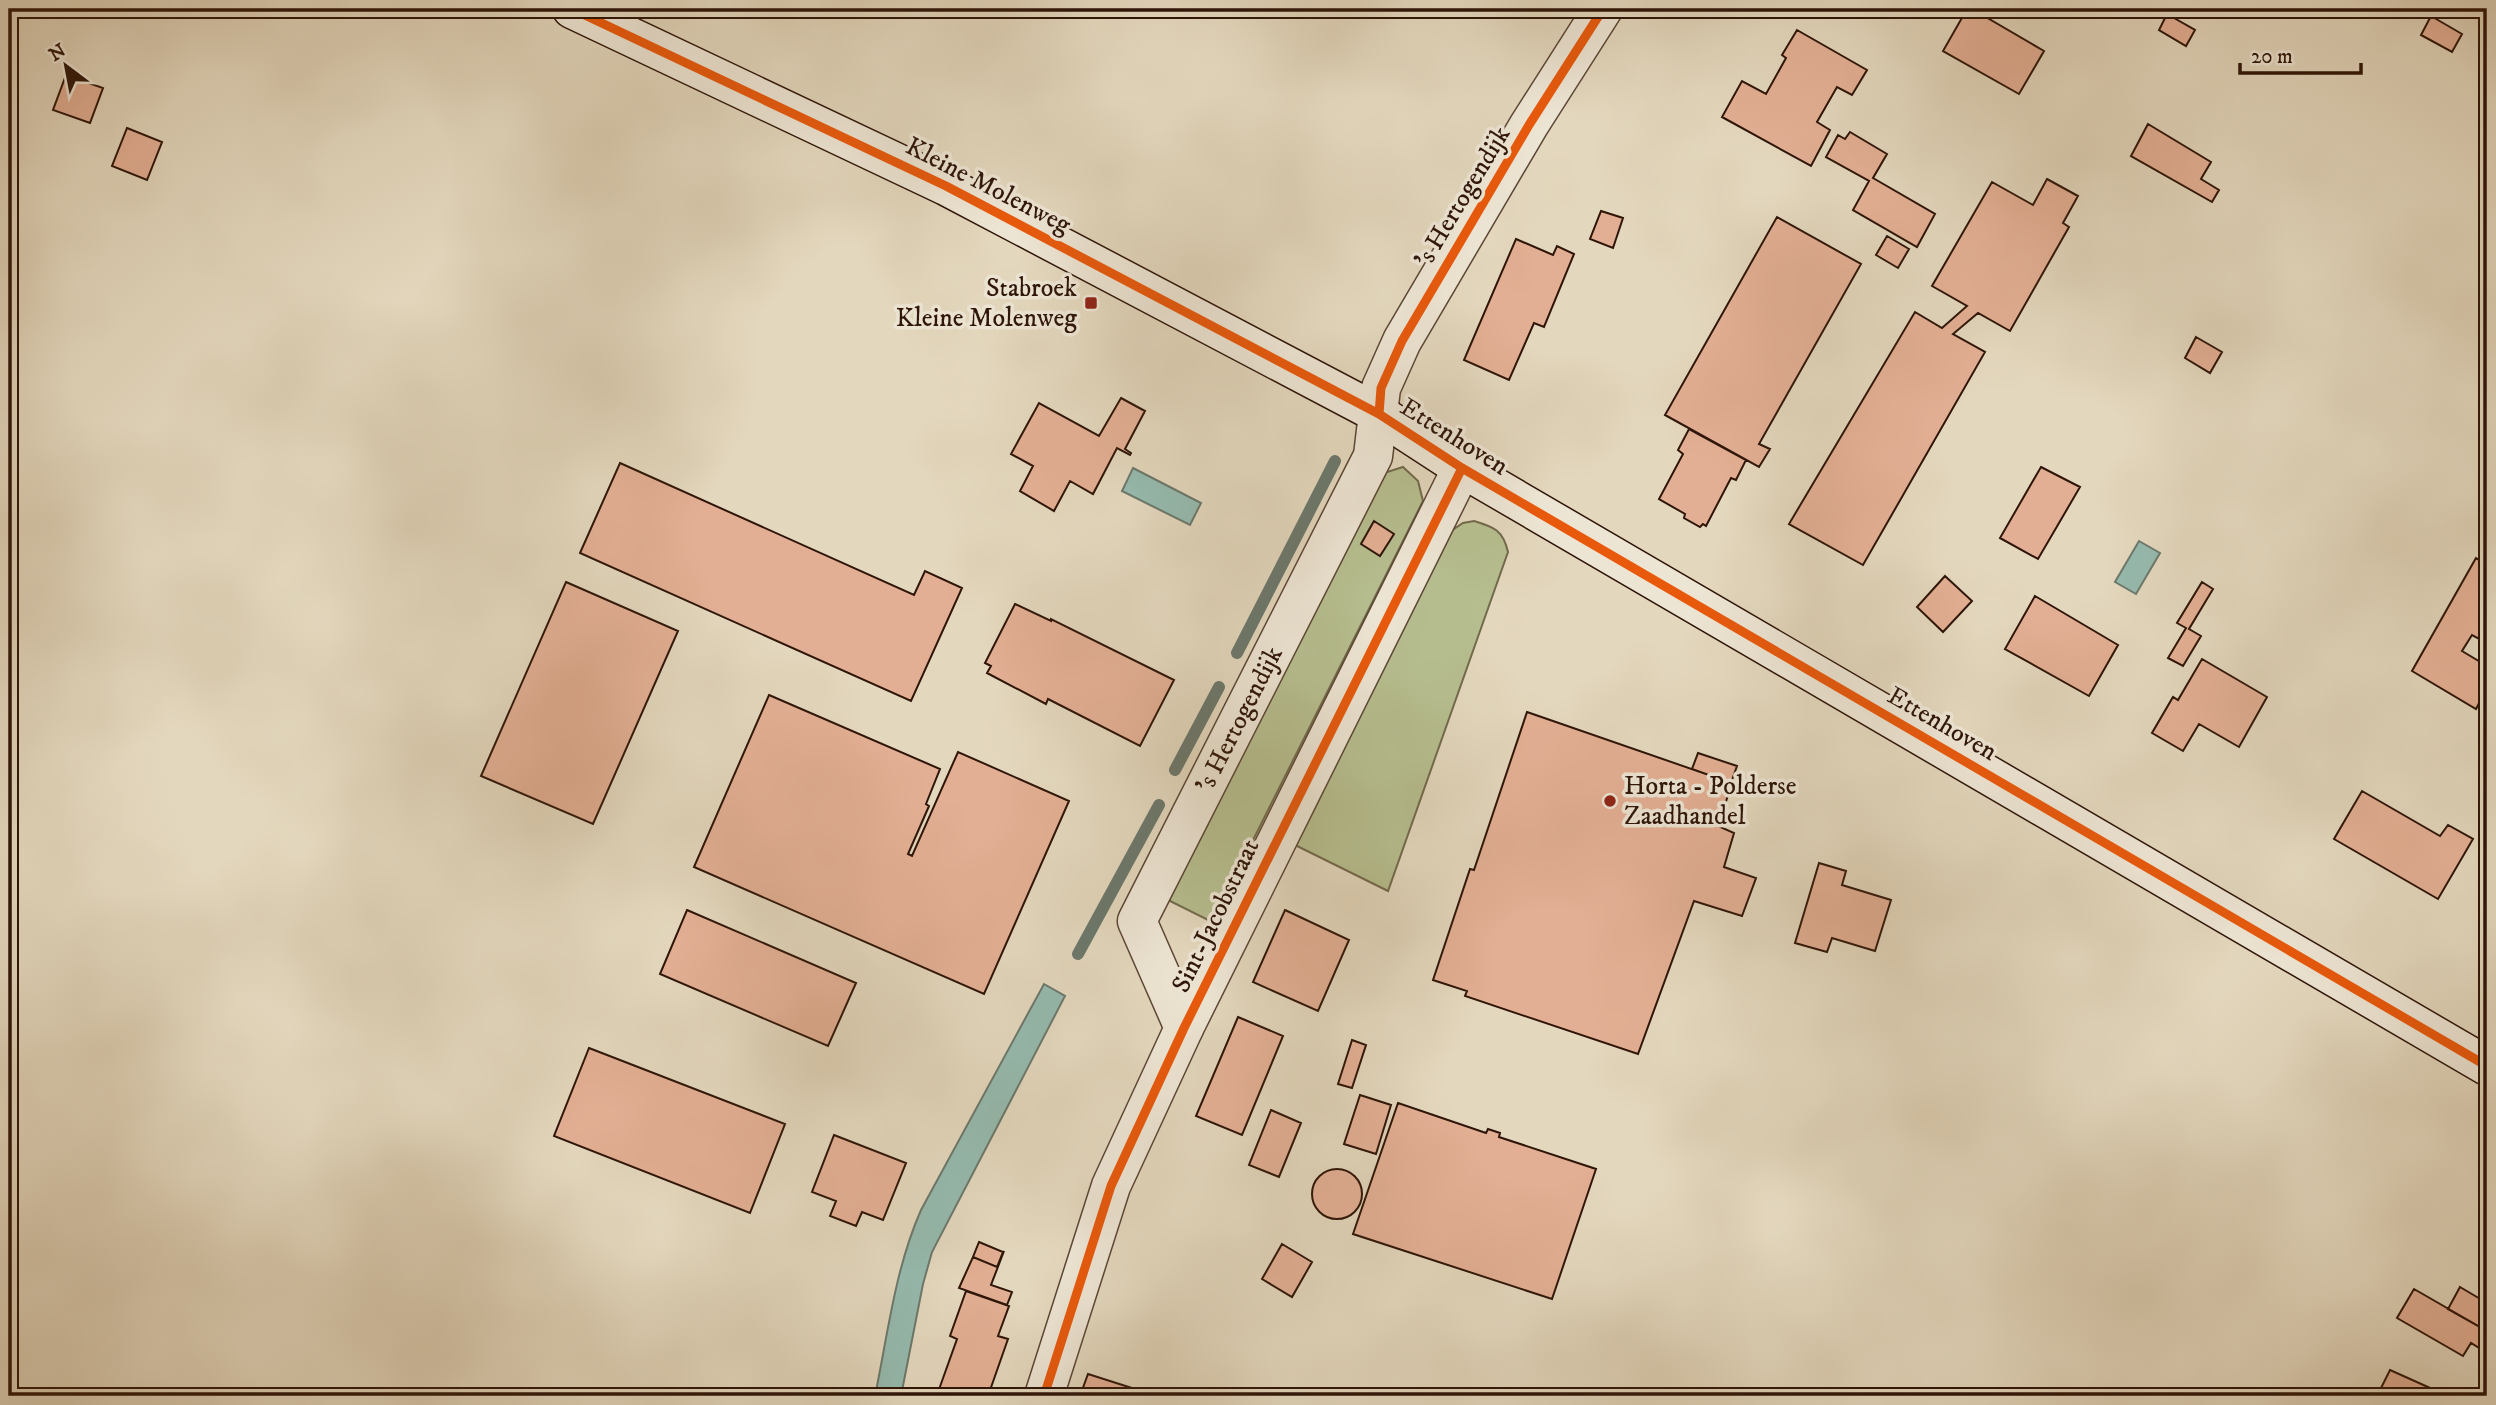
<svg xmlns="http://www.w3.org/2000/svg" width="2496" height="1405" viewBox="0 0 2496 1405" font-family="'IM FELL DW Pica',serif">
<rect width="100%" height="100%" fill="#e3d7bd"/>
<filter id="stains"><feTurbulence type="fractalNoise" baseFrequency=".00286" numOctaves="4"/><feColorMatrix values="0 0 0 0 .2 0 0 0 0 .09 0 0 0 0 .02 0 0 0 .5 -.17"/></filter>
<radialGradient id="worn" r=".72"><stop offset=".6" stop-color="#630" stop-opacity="0"/><stop offset="1" stop-color="#630" stop-opacity=".3"/></radialGradient>
<path fill="#b6be8f" stroke="#726a4c" stroke-width="2" d="M1403,467L1418,481L1423,501L1212,922L1166,899L1384,473Z
M1474,521C1494,527 1503,530 1508,552L1388,891L1295,845L1451,531L1463,523Z"/>
<path fill="#95baae" stroke="#6c786c" stroke-width="2" d="M1133,468L1201,503L1190,525L1122,491Z
M2139,541L2160,553L2136,594L2115,582Z
M1044,984L1065,996L932,1252L923,1284L901,1396H875C888,1333 895,1269 921,1210Z"/>
<g fill="none" stroke-linecap="round" stroke-linejoin="round">
<path stroke="#6c786c" stroke-width="12" d="M1237,653L1335,461
M1175,770L1219,687
M1078,954L1159,805"/>
</g>
<path fill="#e3af94" stroke="#2e1508" stroke-width="2" d="M1967,9H1972L2044,51L2019,94L1943,51Z
M2167,14L2195,30L2186,46L2159,30Z
M2431,16L2462,34L2452,52L2421,35Z
M1797,30L1867,70L1852,95L1837,87L1817,122L1830,130L1811,166L1722,117L1742,81L1766,94L1786,58L1782,55Z
M66,75L103,88L90,123L53,110Z
M2148,124L2211,162L2201,179L2219,190L2212,202L2131,156Z
M127,128L162,142L147,180L112,166Z
M1850,132L1887,154L1873,178L1935,214L1917,247L1853,210L1869,181L1826,157L1838,135L1845,139Z
M2047,179L2078,196L2063,223L2069,227L2010,331L1978,313L1953,334L1985,352L1863,565L1789,524L1915,312L1942,328L1967,306L1932,286L1992,182L2033,205Z
M1601,211L1623,218L1613,248L1590,239Z
M1777,217L1861,264L1759,444L1770,449L1759,467L1665,415Z
M1887,236L1909,249L1898,268L1876,255Z
M1516,239L1553,255L1557,246L1574,254L1544,327L1534,323L1509,380L1464,360Z
M2196,337L2222,352L2210,373L2185,358Z
M1121,398L1145,411L1125,449L1131,453L1130,455L1117,448L1093,494L1070,481L1054,511L1020,491L1033,466L1011,454L1039,403L1099,436Z
M1689,429L1746,460L1736,480L1731,478L1706,526L1703,524L1700,527L1684,518L1685,514L1659,499L1683,454L1678,450Z
M620,463L914,595L925,571L962,588L911,701L580,553Z
M2041,467L2080,487L2038,559L2000,538Z
M1374,521L1394,534L1380,556L1361,544Z
M2476,558L2487,565V610L2485,615L2487,616V643L2472,635L2462,651L2487,666V688L2476,709L2412,671Z
M1945,576L1972,601L1943,632L1917,607Z
M566,582L678,631L593,824L481,776Z
M2202,582L2213,589L2189,629L2201,636L2183,666L2168,658L2186,628L2177,623Z
M2035,596L2118,645L2089,696L2005,649Z
M1015,604L1051,621V619L1174,680L1140,746L1048,699L1046,704L987,673L991,666L985,663Z
M2202,659L2267,697L2239,747L2199,724L2183,751L2152,733L2173,697L2178,700Z
M769,695L940,769L926,804L929,806L908,854L912,856L958,752L1069,801L984,994L694,867Z
M1527,712L1732,783L1718,826L1734,833L1724,867L1756,878L1742,916L1694,901L1638,1054L1465,996L1467,991L1433,980L1470,869L1474,870Z
M1698,753L1737,766L1731,783L1692,769Z
M2362,791L2440,836L2448,825L2473,839L2438,899L2334,839Z
M1819,863L1846,871L1842,885L1891,900L1875,951L1832,938L1827,952L1795,943Z
M687,910L856,983L828,1046L660,974Z
M1285,910L1349,940L1318,1011L1253,982Z
M1238,1017L1283,1036L1242,1135L1196,1116Z
M1352,1040L1366,1045L1352,1088L1338,1084Z
M589,1048L785,1124L750,1213L554,1136Z
M1360,1095L1391,1105L1376,1154L1344,1144Z
M1398,1103L1486,1133L1488,1129L1500,1133L1499,1137L1596,1169L1552,1299L1353,1234Z
M1271,1110L1301,1123L1279,1177L1249,1165Z
M834,1135L906,1163L883,1220L862,1212L856,1226L830,1216L836,1201L812,1192Z
M1312 1194a25 25 0 1 1 50 0a25 25 0 1 1-50 0Z
M979,1242L1003,1252L997,1267L973,1257Z
M1282,1244L1312,1262L1292,1297L1262,1279Z
M1004,1251L991,1285L1012,1292L1007,1305L959,1288L973,1257L997,1267Z
M2460,1287L2487,1303V1331L2448,1309Z
M2414,1289L2487,1331V1353L2471,1343L2463,1356L2397,1318Z
M966,1291L1009,1306L998,1336L1008,1339L988,1396H940L937,1395L957,1339L950,1336Z
M2390,1370L2448,1396H2377Z
M1088,1374L1157,1396H1080Z"/>
<g fill="none" stroke-linecap="round" stroke-linejoin="round">
<g stroke="#5b4635" stroke-width="41">
<g id="street">
<path id="s1" d="M1184,1028L1137,921L1373,456L1381,388L1402,341L1529,125L1603,9"/>
<path d="M1044,1396L1111,1186L1184,1028L1462,468"/>
</g>
</g>
<g stroke="#2e1508" stroke-width="41">
<path id="secondary" d="M572,9L946,186L1379,414L1462,468L2487,1066"/>
</g>
<use href="#street" stroke="#ede5d4" stroke-width="38"/>
<use href="#secondary" stroke="#ede5d4" stroke-width="38"/>
<g stroke="#ede5d4" stroke-width="13">
<path id="cycleway" d="M572,9L946,186L1379,414L1462,468L2487,1066
M1379,414L1381,388L1402,341L1529,125L1603,9
M1044,1396L1111,1186L1184,1028L1462,468"/>
</g>
<use href="#cycleway" stroke="#e8590c" stroke-width="9"/>
</g>
<g fill="#8f2418" stroke="#ede5d4" stroke-width="2.5">
<rect x="1084" y="296" width="14" height="14" rx="3.5"/>
<circle cx="1610" cy="801" r="7"/>
</g>
<g text-anchor="middle" dominant-baseline="central" stroke-width="7" stroke-linejoin="round" paint-order="stroke">
<g font-size="26" fill="#2e1508" stroke="#ede5d4">
<text transform="translate(988 186) rotate(27)">Kleine Molenweg</text>
<text transform="translate(1463 197) rotate(-59)">'s Hertogendijk</text>
<text transform="translate(1454 437) rotate(32)">Ettenhoven</text>
<text stroke="none"><textPath href="#s1" startOffset="343">'s Hertogendijk</textPath></text>
<text transform="translate(1942 724) rotate(30)">Ettenhoven</text>
<text transform="translate(1216 916) rotate(-64)">Sint-Jacobstraat</text>
</g>
<g font-size="26" fill="#2e1508" stroke="#ede5d4" text-anchor="end">
<text x="1077" y="288">Stabroek<tspan x="1077" dy="30">Kleine Molenweg</tspan></text>
<text x="1624" y="786" text-anchor="start">Horta - Polderse<tspan x="1624" dy="30">Zaadhandel</tspan></text>
</g>
</g>
<rect width="2496" height="1405" fill="none" stroke="#e3d7bd" stroke-width="35"/>
<rect x="10" y="10" width="2475" height="1384" fill="none" stroke="#2e1508" stroke-width="3.5"/>
<rect x="18" y="18" width="2461" height="1370" fill="none" stroke="#2e1508" stroke-width="2"/>
<g transform="translate(66 66) rotate(328)" stroke="#ede5d4" stroke-width="5" paint-order="stroke">
<path d="M0-5L12 26L0 18L-12 26Z" fill="#2e1508"/>
<text y="-10" font-size="19" font-weight="bold" text-anchor="middle" fill="#2e1508">N</text>
</g>
<path d="M2240 63v10h121v-10" fill="none" stroke="#2e1508" stroke-width="3.5"/>
<text x="2251" y="63" font-size="21" fill="#2e1508" stroke="#ede5d4" stroke-width="5" paint-order="stroke">20 m</text>
<rect width="100%" height="100%" filter="url(#stains)"/>
<rect width="100%" height="100%" fill="url(#worn)"/>
</svg>
